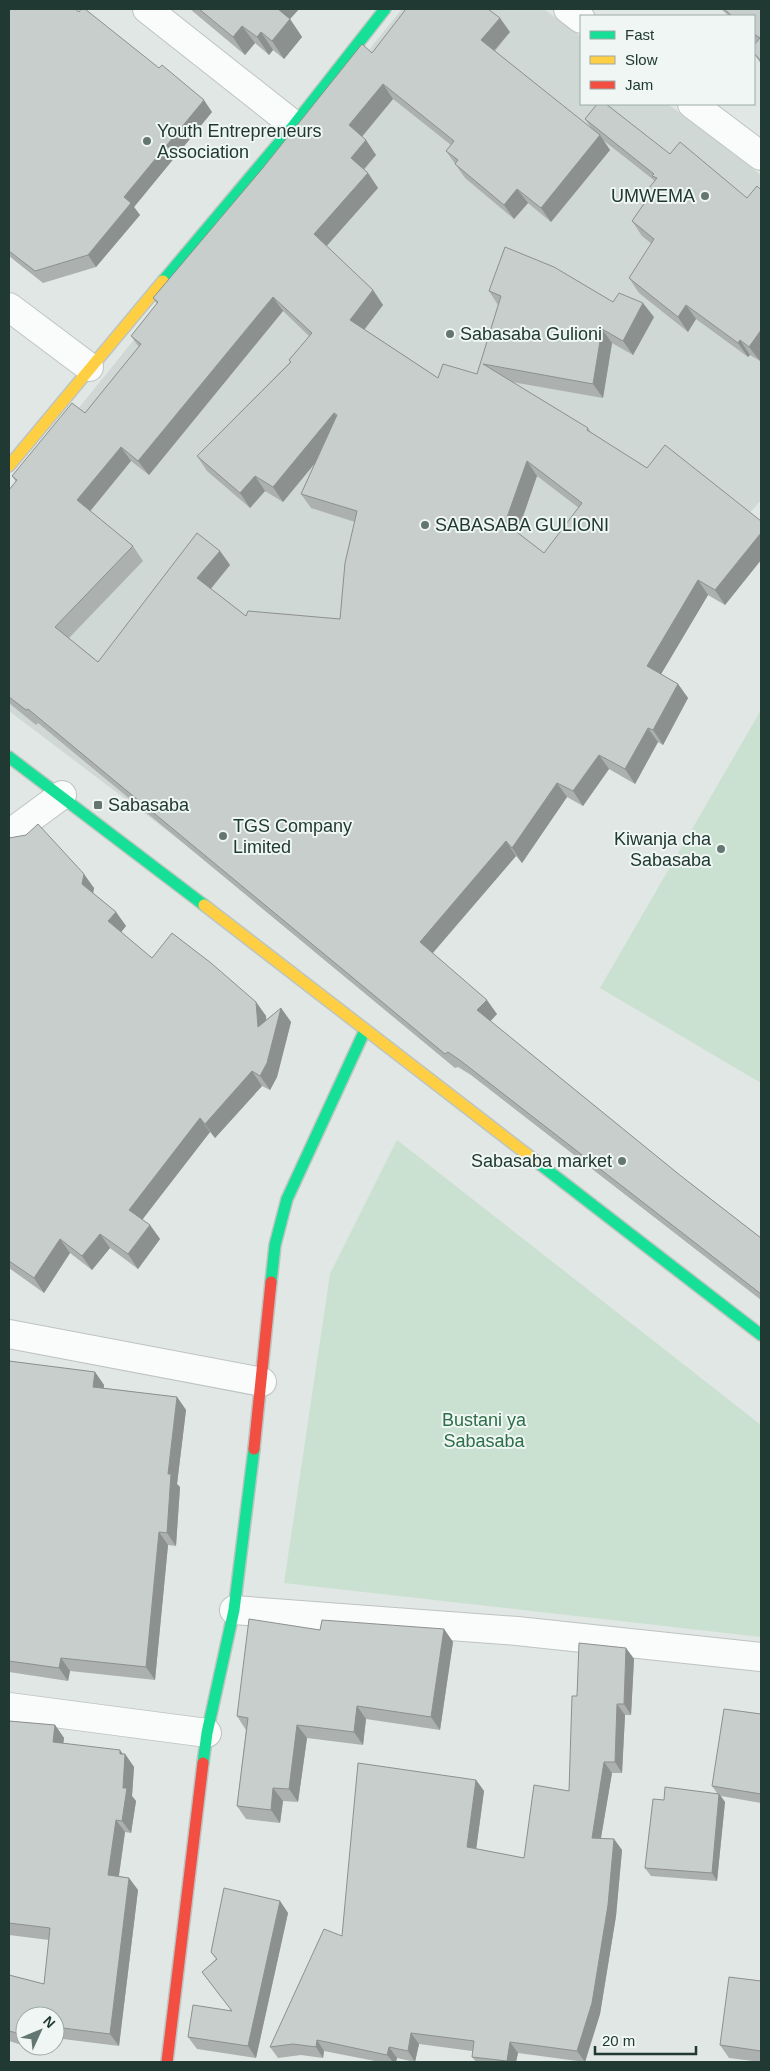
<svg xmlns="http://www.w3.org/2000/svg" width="770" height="2071" viewBox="0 0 770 2071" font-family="Helvetica,sans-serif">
<rect width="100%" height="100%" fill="#e1e7e4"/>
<path fill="#cfd8d4" d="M402,9H544L581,37V104H668L761,175V500L354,972L9,711V494Z"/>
<path fill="#cae0d1" d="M761,710V1083L600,988Z
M397,1140L761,1425V1637L284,1583L330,1274Z"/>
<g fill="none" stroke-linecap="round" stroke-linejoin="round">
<g stroke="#bec4c1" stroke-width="30">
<path id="street" d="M147,9L294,125
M568,9L581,19
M692,104L761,156
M9,307L89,367
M9,834L62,795
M9,1334L262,1382
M234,1610L517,1631L761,1657
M9,1707L207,1733"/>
</g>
<g stroke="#bdc5c2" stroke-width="14">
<path id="fast" d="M163,281L294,125L385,9
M9,757L204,905
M537,1162L761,1335
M271,1282L275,1245L287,1199L365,1030
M203,1763L207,1733L234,1610L254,1449"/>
</g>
<g stroke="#bdc5c2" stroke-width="14">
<path id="slow" d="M9,466L163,281
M204,905L537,1162"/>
</g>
<g stroke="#bdc5c2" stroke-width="14">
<path id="jam" d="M254,1449L271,1282
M167,2062L203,1763"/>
</g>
<use href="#street" stroke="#fafbfb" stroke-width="28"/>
<use href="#fast" stroke="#16e098" stroke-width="11"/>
<use href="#slow" stroke="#ffcf43" stroke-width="11"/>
<use href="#jam" stroke="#f24e42" stroke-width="11"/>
</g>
<path fill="#acb1af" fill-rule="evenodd" d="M9,9L212,112L134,207L140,215L96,267L43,283L9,256Z
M190,9H299L290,19L302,37L284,59L273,50L269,55L255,43L245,55Z
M721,9H761V64L754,54V45L756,42L754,41V16H729Z
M510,32L495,51L592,129L585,119L670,154L760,361L750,355L748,357L696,319L688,332L639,293L629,278L652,244L642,236L632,221L647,200L644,194L655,181L603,140L610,150L551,222L528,203L514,219L465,178L446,151L451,145L393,99L362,137L366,140L376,155L364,170L368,173L378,188L326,246L373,290L383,305L364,329L438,378L477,374L498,305L489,291L613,302L654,317L633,355L612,343L603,398L512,382L588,428L592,434L647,468L761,521V560L725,605L708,595L661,674L678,684L688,698L663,745L658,742L635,784L609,769L583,806L567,797L522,863L516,856L433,953L497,1014L490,1021L681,1176L761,1238V1300L471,1075L458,1067L455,1068L38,723L36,725L9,703V490L16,482L12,476L85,413L139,347L131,336L157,304L153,298L372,53ZM283,311L309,336L289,360L290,362L197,456L207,471L250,508L265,491L283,502L315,463L301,494L311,508L355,522L340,619L246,616L211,589L230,565L220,551L98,662L69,638L143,561L133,546L90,511L131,461L149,475ZM537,476L579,508L544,553L517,532Z
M9,838L94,888L93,893L116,912L126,926L121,932L152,958L256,1002L266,1016V1020L281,1008L291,1022L277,1077L270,1090L262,1086L215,1138L210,1132L142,1219L150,1225L160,1239L138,1269L110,1248L92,1270L70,1253L44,1293L9,1268Z
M9,1361L95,1372L104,1385V1388L177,1397L186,1410L177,1484L180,1487L176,1546L168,1545L155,1680L70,1671L68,1681L9,1672Z
M444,1629L453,1642L440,1730L366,1719L363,1745L307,1738L298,1802L283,1801L280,1823L246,1819L237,1806L246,1730L237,1716L320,1630Z
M626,1648L634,1659L631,1715H625L622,1773H612L601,1838L614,1839L622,1850L616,1916L600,2014L585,2062L518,2053L516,2062H476L472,2057V2051L419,2044L415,2062L397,2058L396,2062H380L324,2051L323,2058L301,2055L278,2058L270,2047L342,1936L476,1780L484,1791L476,1849L524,1858L569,1791L577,1696Z
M761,1714V1803L721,1796L725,1802L717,1881L651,1876L645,1868L664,1800L717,1793L712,1786Z
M9,1721L55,1725L64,1738L63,1743L125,1754L134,1767L132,1796L136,1801L131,1833L125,1832L119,1876L129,1878L138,1890L119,2046L55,2038V2016H25V2046L9,2041V1975L44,1984L49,1940L9,1935Z
M280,1901L288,1913L256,2058L197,2049L188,2037L232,2011L202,1972L216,1959L211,1952Z
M761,1981V2062L729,2058L720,2045Z"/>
<path fill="#8c908f" d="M277,9H299L290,19L302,37L284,59L272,41Z
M500,18L510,32L491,54L481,40Z
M242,26L255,43L245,55L233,37Z
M261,32L273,50L269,55L257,37Z
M383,84L393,99L359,140L349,125Z
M204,100L212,112L134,207L140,215L96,267L88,255L124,197Z
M600,135L610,150L551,222L541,208Z
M366,140L376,155L361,172L351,158Z
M368,173L378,188L324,249L314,234Z
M517,189L528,203L514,219L504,205Z
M373,290L383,305L361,334L350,320Z
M273,297L283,311L149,475L138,461Z
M643,303L654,317L633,355L623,341Z
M686,305L696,319L688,332L678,317Z
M602,329L612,343L603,398L593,384Z
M761,330V359L760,361L749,347Z
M740,340L750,355L748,357L738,343Z
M334,413L344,428L283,502L273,487Z
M121,447L131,461L87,515L77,500Z
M527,461L537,476L516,537L505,523Z
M255,476L265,491L250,508L240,493Z
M761,533V560L725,605L715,590Z
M220,551L230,565L207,593L197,578Z
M698,580L708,595L657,681L647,666Z
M678,684L688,698L663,745L653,730Z
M648,728L658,742L635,784L625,769Z
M599,755L609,769L583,806L573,791Z
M557,783L567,797L522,863L512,848Z
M506,841L516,856L430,956L420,942Z
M84,874L94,888L92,899L82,884Z
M116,912L126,926L118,936L108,921Z
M487,1000L497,1014L487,1025L477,1010Z
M256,1002L266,1016L268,1041L258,1027Z
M281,1008L291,1022L277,1077L270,1090L260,1076Z
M252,1071L262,1086L215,1138L205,1124Z
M200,1118L210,1132L139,1224L129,1210Z
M150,1225L160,1239L138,1269L128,1254Z
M100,1234L110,1248L92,1270L82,1256Z
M60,1239L70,1253L44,1293L34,1278Z
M95,1372L104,1385L102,1400L93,1387Z
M177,1397L186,1410L177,1484L180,1487L176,1546L167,1533L168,1474Z
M159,1532L168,1545L155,1680L146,1667Z
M444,1629L453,1642L440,1730L431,1717Z
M626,1648L634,1659L631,1715L624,1704Z
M61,1658L70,1671L68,1681L59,1668Z
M617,1704L625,1715L622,1773L615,1762Z
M357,1706L366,1719L363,1745L354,1732Z
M55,1725L64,1738L62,1754L53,1742Z
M297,1725L307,1738L298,1802L289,1789Z
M120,1750L125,1757V1754L134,1767L132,1796L136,1801L131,1833L122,1821L123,1788L120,1754Z
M604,1762L612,1773L599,1849L592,1838Z
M476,1780L484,1791L475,1858L467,1847Z
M273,1788L283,1801L280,1823L271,1810Z
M719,1794L725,1802L717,1881L712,1873Z
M116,1820L125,1832L117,1888L108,1875Z
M614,1839L622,1850L616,1916L600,2014L585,2062L577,2051Z
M129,1878L138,1890L119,2046L110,2034Z
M280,1901L288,1913L256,2058L248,2046Z
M20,2023L25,2030V2044L17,2033Z
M411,2033L419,2044L415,2062L408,2051Z
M317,2040L324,2051L323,2058L316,2047Z
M510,2042L518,2053L516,2062H508L507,2061Z
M389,2047L397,2058L396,2062H393L387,2055Z"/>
<path fill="#c8cecc" stroke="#8c908f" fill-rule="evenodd" d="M9,9H75L79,12L81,9H85L159,68L162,65L204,100L124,197L131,203L88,255L35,271L9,251Z
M199,9H278L290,19L272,41L261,32L257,37L242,26L233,37Z
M406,9H488L500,18L481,40L600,135L541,208L517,189L504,205L455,164L458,160L446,151L454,141L383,84L349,125L366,140L351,158L368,173L314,234L373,290L350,320L438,378L443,364L477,374L501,296L489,291L505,247L554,267L613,302L619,293L643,303L623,341L602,329L593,384L483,364L588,428L587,430L647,468L665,445L761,521V533L715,590L698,580L647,666L678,684L653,730L648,728L625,769L599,755L573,791L557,783L512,848L506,841L420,942L487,1000L477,1010L681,1176L761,1238V1294L461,1061L448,1052L445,1054L28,709L26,710L9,697V490L17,480L12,476L72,403L85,413L141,344L131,336L158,302L153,298L262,169L362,44L372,53ZM273,297L312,333L289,360L291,362L197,456L240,493L255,476L273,487L334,413L337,415L301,494L357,511L345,563L340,619L248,611L246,616L197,578L220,551L197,533L98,662L55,627L133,546L77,500L121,447L138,461ZM527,461L582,503L544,553L505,523Z
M724,9H761V61L754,53V45L760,38L754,34V16H732Z
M597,104H606L670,154L680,142L747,198L757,186L761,190V330L749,347L740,340L738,343L686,305L678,317L629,278L654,239L632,221L648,198L644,194L657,178L652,176L654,174L585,119Z
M38,824L84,874L82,884L116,912L108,921L152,958L172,933L211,963L256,1002L258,1027L281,1008L267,1063L260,1076L252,1071L205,1124L200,1118L129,1210L150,1225L128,1254L100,1234L82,1256L60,1239L34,1278L9,1261V838L26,835Z
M9,1361L95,1372L93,1387L177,1397L168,1474H171L167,1533L159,1532L146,1667L61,1658L59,1668L9,1661Z
M249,1619L320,1630L322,1620L444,1629L431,1717L357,1706L354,1732L297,1725L289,1789L273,1788L271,1810L237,1806L248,1718L237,1716Z
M579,1643L626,1648L624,1704H617L615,1762H604L592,1838L614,1839L608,1905L592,2003L577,2051L510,2042L507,2061L472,2057L474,2041L411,2033L408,2051L389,2047L387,2055L317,2040L316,2047L293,2044L270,2047L324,1929L342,1936L358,1763L476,1780L467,1847L524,1858L534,1785L569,1791L572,1696H577Z
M724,1709L761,1714V1794L712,1786Z
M9,1721L55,1725L53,1742L120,1750V1754H125L123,1788H127L122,1821L116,1820L108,1875L129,1878L110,2034L55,2027V2016H25V2023H20L17,2033L9,2031V1975L44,1984L50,1928L9,1923Z
M665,1787L719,1794L712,1873L645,1868L653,1799L664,1800Z
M224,1888L280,1901L248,2046L188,2037L193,2005L232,2011L202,1972L217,1959L211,1952Z
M729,1977L761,1981V2051L720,2045Z"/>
<g fill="#647671" stroke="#eff6f3" stroke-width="2">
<circle cx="147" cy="141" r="5"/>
<circle cx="705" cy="196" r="5"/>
<circle cx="450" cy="334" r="5"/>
<circle cx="425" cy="525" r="5"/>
<rect x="93" y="800" width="10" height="10" rx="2.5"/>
<circle cx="223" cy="836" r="5"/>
<circle cx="721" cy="849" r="5"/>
<circle cx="622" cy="1161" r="5"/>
</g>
<g text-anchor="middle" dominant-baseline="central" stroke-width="4" stroke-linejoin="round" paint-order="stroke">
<g font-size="18" fill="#203933" stroke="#eff6f3" text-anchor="start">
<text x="157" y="131">Youth Entrepreneurs<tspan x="157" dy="21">Association</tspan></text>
<text x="695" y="196" text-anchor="end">UMWEMA</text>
<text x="460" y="334">Sabasaba Gulioni</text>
<text x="435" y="525">SABASABA GULIONI</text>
<text x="108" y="805">Sabasaba</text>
<text x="233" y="826">TGS Company<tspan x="233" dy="21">Limited</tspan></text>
<text x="711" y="839" text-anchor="end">Kiwanja cha<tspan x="711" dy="21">Sabasaba</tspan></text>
<text x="612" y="1161" text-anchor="end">Sabasaba market</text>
</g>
<g font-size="18" fill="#2c6e47" stroke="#eff6f3">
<text x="484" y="1420">Bustani ya<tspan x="484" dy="21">Sabasaba</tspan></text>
</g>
</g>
<rect width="770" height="2071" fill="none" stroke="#203933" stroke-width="20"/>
<rect x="580" y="15" width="175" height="90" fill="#eff6f3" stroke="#9caaa6"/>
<rect x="590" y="31" width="25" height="8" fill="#16e098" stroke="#9caaa6"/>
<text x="625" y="40" font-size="15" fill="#203933">Fast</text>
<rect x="590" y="56" width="25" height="8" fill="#ffcf43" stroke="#9caaa6"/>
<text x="625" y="65" font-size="15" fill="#203933">Slow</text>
<rect x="590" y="81" width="25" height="8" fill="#f24e42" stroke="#9caaa6"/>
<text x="625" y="90" font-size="15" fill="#203933">Jam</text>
<g transform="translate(40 2031) rotate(46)"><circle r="24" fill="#eff6f3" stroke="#9caaa6"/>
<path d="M0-4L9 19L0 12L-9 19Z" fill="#647671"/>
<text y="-8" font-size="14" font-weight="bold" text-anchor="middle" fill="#203933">N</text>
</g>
<path d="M595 2046v8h101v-8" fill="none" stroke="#203933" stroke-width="2.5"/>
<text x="602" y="2046" font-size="15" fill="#203933" stroke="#eff6f3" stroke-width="4" paint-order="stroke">20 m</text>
</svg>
